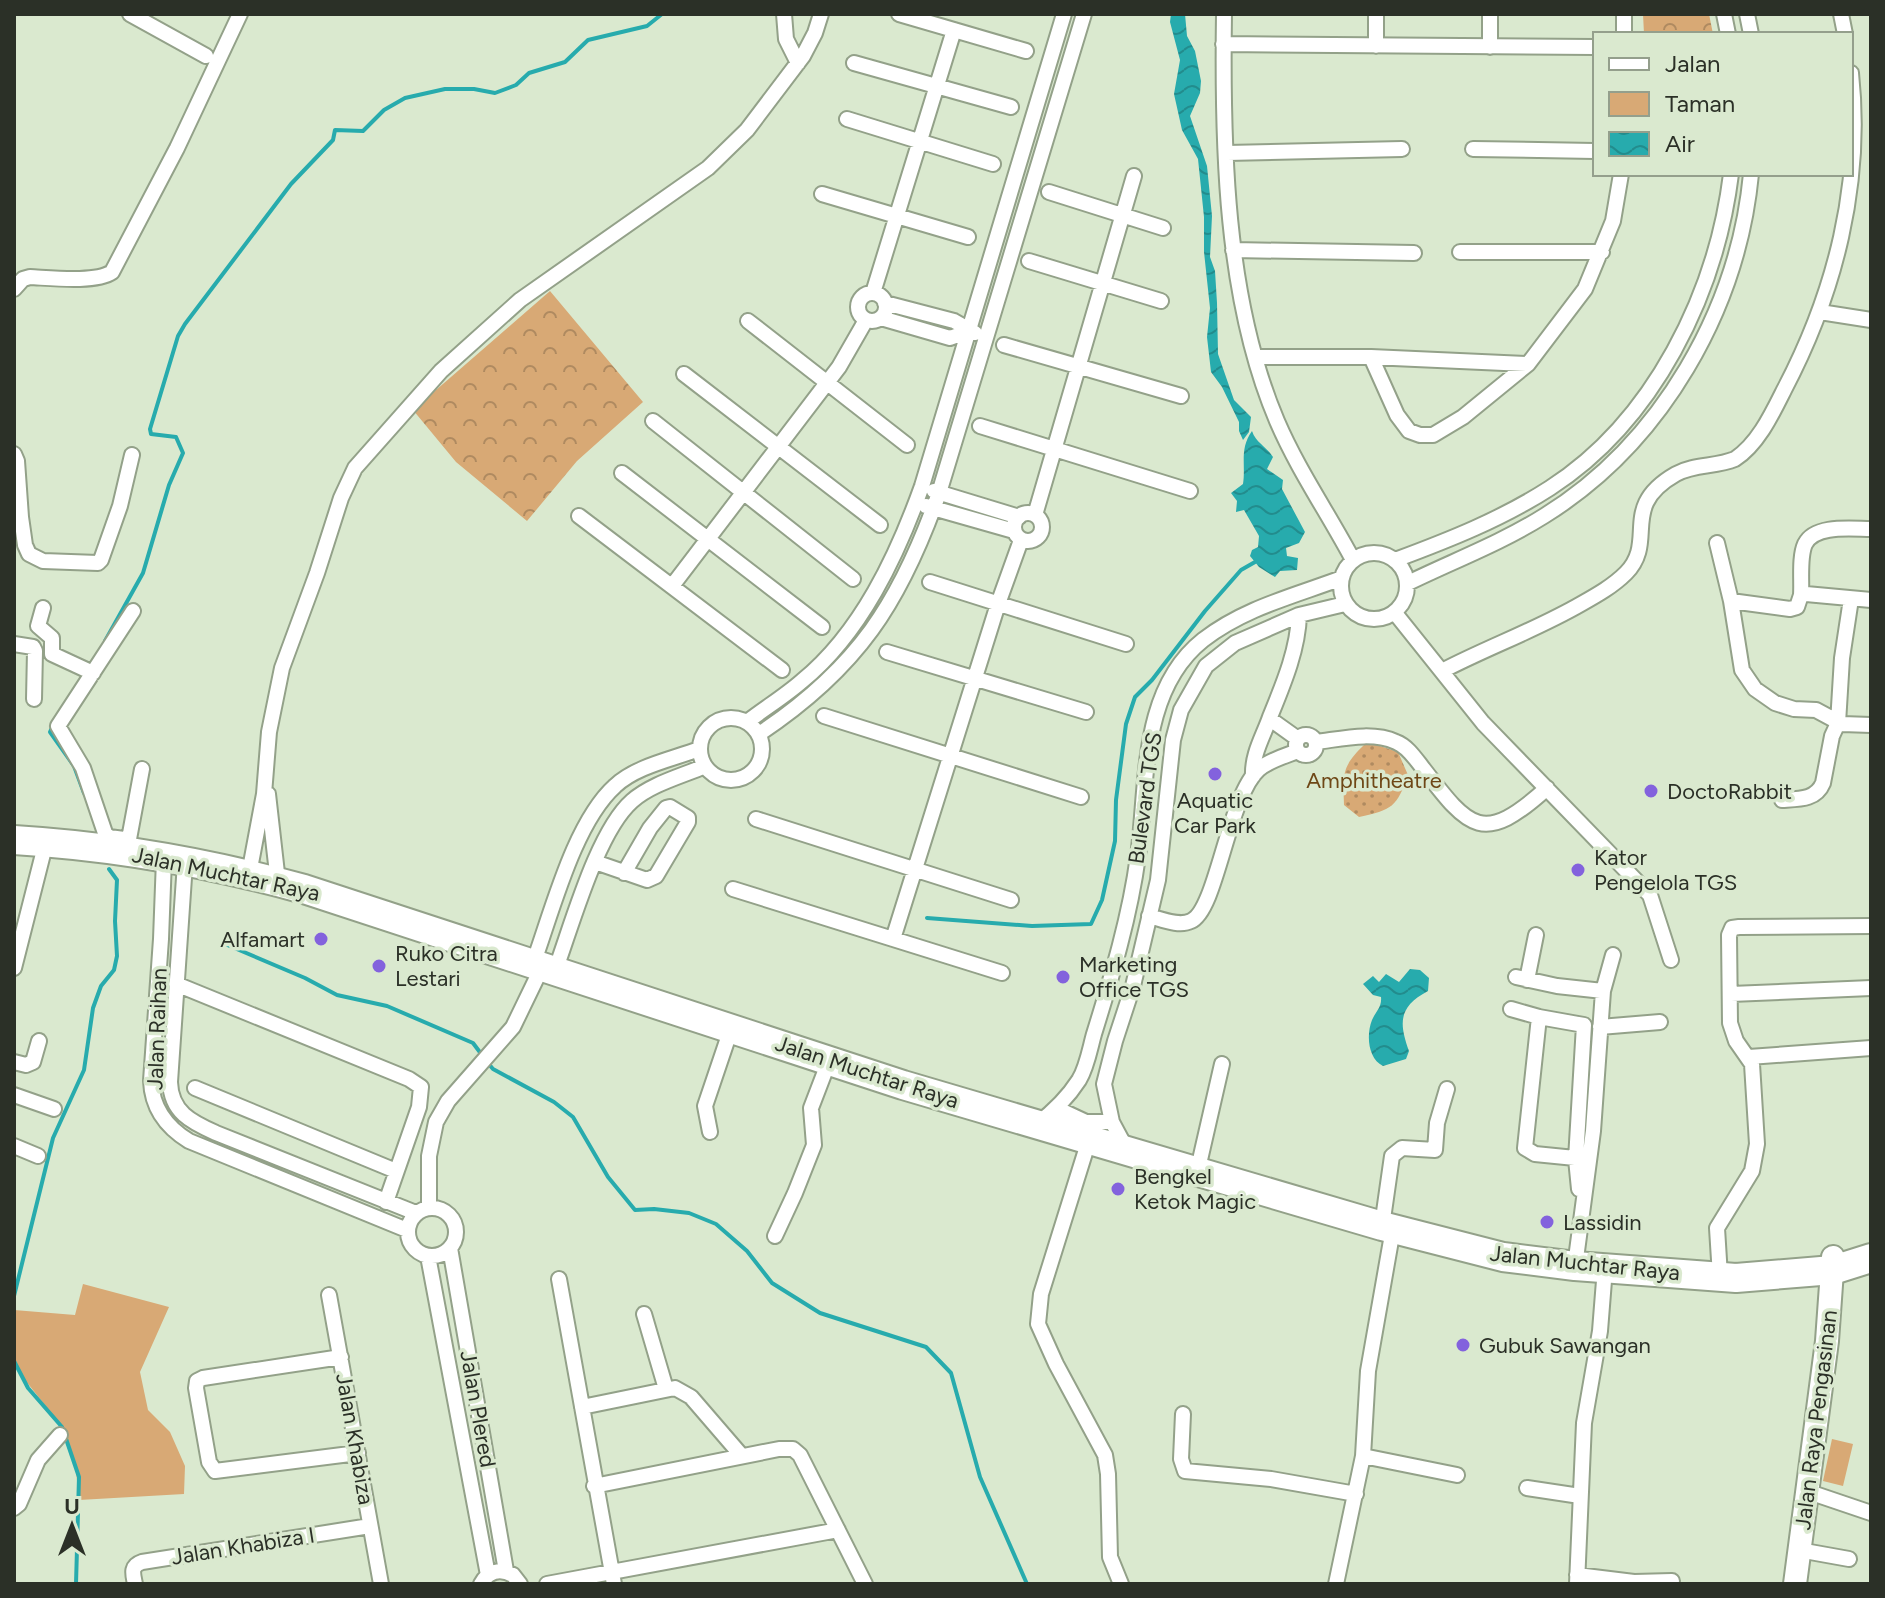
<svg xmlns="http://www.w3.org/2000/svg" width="1885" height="1598" viewBox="0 0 1885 1598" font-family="Figtree,sans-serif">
<defs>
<pattern id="forest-crowns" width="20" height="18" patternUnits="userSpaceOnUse" patternTransform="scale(2)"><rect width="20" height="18" fill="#d8a975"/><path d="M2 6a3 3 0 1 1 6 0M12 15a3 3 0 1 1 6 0" fill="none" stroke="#af8a60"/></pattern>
<pattern id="park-dots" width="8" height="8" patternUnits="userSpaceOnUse" patternTransform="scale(2)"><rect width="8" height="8" fill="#d8a975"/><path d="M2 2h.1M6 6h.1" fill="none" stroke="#af8a60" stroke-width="1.8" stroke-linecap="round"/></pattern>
<pattern id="water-waves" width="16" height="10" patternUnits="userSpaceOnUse" patternTransform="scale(2)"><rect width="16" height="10" fill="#27abad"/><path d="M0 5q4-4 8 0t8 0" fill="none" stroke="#228c8d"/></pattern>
</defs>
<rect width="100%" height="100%" fill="#dae9cf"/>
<path fill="#d8a975" d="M83,1284L169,1307L140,1372L148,1410L170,1432L185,1466L184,1494L79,1500L75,1461L63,1428L14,1366V1310L75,1315Z
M1832,1439L1853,1444L1843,1486L1823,1481Z"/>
<path fill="url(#forest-crowns)" d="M1643,14H1709L1713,34H1644Z
M550,291L643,402L577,461L527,521L456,462L413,410Z"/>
<path fill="url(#park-dots)" d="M1364,745H1377L1398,752L1408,775C1397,807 1392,810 1359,817L1344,805C1343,775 1341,767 1364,745Z"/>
<path fill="url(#water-waves)" d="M1171,14H1185L1187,36L1195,51L1201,81L1200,93L1190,116L1207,166L1212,216L1210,257L1215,271L1217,303L1218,354L1234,400L1251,417L1249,432L1243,440L1239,431V422L1222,387L1211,372L1207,337L1210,308L1204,252V217L1198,159L1182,130L1174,94L1180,60L1170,22Z
M1252,431C1256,443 1266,446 1273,457L1267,469L1283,480L1282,489L1305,532L1299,543L1286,548L1287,556L1298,558L1297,570L1280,571L1275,577L1259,567L1250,556L1252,550L1258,547L1259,536L1244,510L1236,512L1237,501L1231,493L1243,484C1246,465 1239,449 1252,431Z
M1410,969L1420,970L1429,978L1428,991C1398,1007 1399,1023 1409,1051L1406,1059L1383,1066C1368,1059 1366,1035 1372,1020C1376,1011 1382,1007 1381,997L1373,995L1363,984L1373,976L1379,982L1386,974L1399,982Z"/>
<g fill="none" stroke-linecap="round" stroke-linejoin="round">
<path stroke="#27abad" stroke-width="4" d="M105,641L143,573L169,485L183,453L176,437L151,434L150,429L178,336L185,324L291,184L333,140L335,130L363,131L384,110L405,98L445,89H474L495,93L516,85L529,73L565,62L588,40L647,26L662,14
M54,723L50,732L74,766L84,793
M927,918L1032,926L1091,924L1102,900L1115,841L1116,800L1126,724L1135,697L1152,680L1205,611L1241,570L1255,562
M225,944L305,978L337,995L387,1006L473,1043L482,1055
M487,1062L493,1069L554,1102L573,1117L608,1177L635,1210L654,1209L689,1213L716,1224L747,1251L772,1283L820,1313L926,1347L951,1373L980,1477L1027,1584
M14,1296L53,1138L84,1070L93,1008L101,986L114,970L117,956L115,921L117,880L109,869
M14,1361L28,1388L62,1427L79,1477L76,1584"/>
<g stroke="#93a189" stroke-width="18">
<path id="street" d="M130,14L206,56
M784,14L786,39L798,63
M899,14L1026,51
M1224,14C1222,145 1225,299 1277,421C1298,470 1328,513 1353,560
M1376,14V46
M1624,14V34
M1724,14L1728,34
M1747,14L1751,34
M1841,14L1845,34
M1223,44L1595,47
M1490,47V14
M854,63L1011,107
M847,119L993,164
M1473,149L1595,151
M1227,153L1402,149
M1049,192L1163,228
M822,194L968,237
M1233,250L1414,253
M1460,252H1602
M1029,261L1161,301
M14,289L23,279L30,277C51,278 96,283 112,272L177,148L240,14
M873,293L954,30
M858 307a14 14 0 1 1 28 0a14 14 0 1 1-28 0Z
M885,303L954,321L975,333
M1820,312L1871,320
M881,318L950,338L969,331
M748,321L907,445
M1004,345L1181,396
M1255,357H1371L1528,364
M1371,357L1397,415L1409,431L1420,435H1433L1463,417L1528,364L1585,289L1613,221L1621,174
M684,374L880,525
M653,421L853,579
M980,426L1190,491
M14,454L17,461L21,517L25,545L29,554L43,561L98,563L101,560L120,506L132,455
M622,473L822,627
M934,491L1019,517
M926,506L1014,531
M1014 527a14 14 0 1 1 28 0a14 14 0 1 1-28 0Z
M1035,515L1134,176
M579,516L782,670
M1717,543L1731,601L1742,670L1755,689L1775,703L1794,709L1816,710L1842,724L1871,725
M1341 586a33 33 0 1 1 66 0a33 33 0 1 1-66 0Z
M1395,560C1449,540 1502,519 1550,488C1654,421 1716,294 1731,174
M930,582L1126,644
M1408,583C1453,561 1501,543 1544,516C1662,443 1738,309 1751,174
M672,586L839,367L866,320
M1801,595C1802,581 1799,557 1805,544C1815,524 1852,529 1871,529
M1731,601L1790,609L1797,607L1801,595L1806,594L1871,600
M43,608L38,626L52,638V654L93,673
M1395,613L1483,723L1650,895L1671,960
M14,644L33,647L35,651L34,699
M887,652L1086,712
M1442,671C1488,647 1536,630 1581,604C1597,595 1613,586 1626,573C1658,540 1618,507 1676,474C1694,464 1716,467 1735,459C1758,444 1772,414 1784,390C1835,293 1863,184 1851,73
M824,716L1081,797
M700 749a31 31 0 1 1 62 0a31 31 0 1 1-62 0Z
M1270,719L1298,739
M747,722C765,708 785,696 802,681C861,633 897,556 922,486L1064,14
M759,734C858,668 900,603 939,493L1084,14
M1296 745a10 10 0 1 1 20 0a10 10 0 1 1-20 0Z
M1316,742C1341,739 1372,731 1396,742C1407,746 1415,758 1422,767C1469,828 1482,847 1547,788
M1253,776C1252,754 1263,737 1270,717C1283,685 1298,650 1299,615
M268,794L278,882
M1782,800C1799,799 1816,800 1823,783L1832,736L1838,723L1842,658L1851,599
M756,819L1011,900
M124,839L109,837L105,833L83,768L58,726L133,611
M129,839L142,769
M164,859L161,939L151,1081C152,1108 166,1127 189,1141L407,1230
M595,862L647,880L656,876L688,822V818L670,807L666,808L650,828L624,873
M185,863L170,1082C171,1112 191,1122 216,1133L416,1213
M249,874L264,794L269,732L282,668L317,573L341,498L355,468L441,371L520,300L708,168L747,130L803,56L815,33L821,14
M733,889L1002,973
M1149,916C1161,919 1179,927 1191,921C1217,910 1228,796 1259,769C1270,760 1285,756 1298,751
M893,939L998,604L1021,540
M533,964C552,912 574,823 615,786C636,766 673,759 699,749
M14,968L46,842
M555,971C572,925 597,832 632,801C651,784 682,776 705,766
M1516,977L1557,986L1603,991
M1527,980L1536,935
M176,984L409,1079L421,1087L419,1107L386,1202
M1731,994L1871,988
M1511,1009L1539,1017L1584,1025L1576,1159L1579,1189
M1539,1017L1525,1148L1535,1154L1585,1159
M1600,1027L1660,1022
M1749,1057L1871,1048
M14,1062L26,1065L33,1062L39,1041
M195,1088L396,1171
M14,1095L54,1109
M1056,1108L1086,1122H1112
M1037,1124C1053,1112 1068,1097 1079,1080C1087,1067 1090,1048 1094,1034C1112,976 1130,916 1138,856C1148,784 1139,691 1203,640C1244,608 1294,596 1342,578
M710,1132L705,1106L731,1029
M1089,1140L1041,1294L1038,1324L1056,1364L1105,1455L1108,1474L1110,1557L1121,1584
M14,1146L38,1156
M1127,1150L1112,1122L1104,1084L1115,1041L1133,986L1158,880L1173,740L1181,710L1206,666L1235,643L1299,615L1345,604
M1197,1173L1222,1064
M429,1207V1156L436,1122L448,1101L513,1027L542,967
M408 1232a24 24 0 1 1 48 0a24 24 0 1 1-48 0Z
M1382,1226L1392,1156L1402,1148L1435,1150L1437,1123L1447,1089
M775,1236L795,1193L814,1145L811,1108L829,1061
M450,1248L506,1571
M428,1256L488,1575
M1575,1266L1593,1131L1603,991L1613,955
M1720,1276L1717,1228L1752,1171L1757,1144L1752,1064L1736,1041L1730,1023L1729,935L1732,928L1739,927L1871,926
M559,1279L614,1584
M329,1295L381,1584
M644,1314L666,1389
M341,1357L203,1378L197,1381L196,1388L209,1462L215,1471L358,1453
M582,1407L675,1388L691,1397L741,1455
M1183,1414L1181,1459L1185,1471L1271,1479L1356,1494
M1363,1456L1457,1475
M594,1486L779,1449H793L800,1455L865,1584
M1527,1488L1580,1496
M1806,1491L1871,1513
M14,1508L19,1504L38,1460L60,1435
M1799,1550L1849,1559
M1577,1575L1634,1582L1672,1581
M135,1584C133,1574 130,1566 142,1562L370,1526
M481,1584C488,1571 500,1568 513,1575L520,1584
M547,1584L838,1530
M1336,1584L1363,1456L1368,1371L1393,1229
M1577,1584L1584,1423L1600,1331L1605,1268"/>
</g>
<g stroke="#93a189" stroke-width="26">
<path id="secondary" d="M1795,1584L1827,1341L1833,1257"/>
</g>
<g stroke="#93a189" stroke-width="32">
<path id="highway" d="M14,840C112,846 210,863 304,889L903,1085L1382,1226L1503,1257L1575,1266L1736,1278L1833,1270L1871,1258"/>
</g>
<use href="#street" stroke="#fff" stroke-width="14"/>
<use href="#secondary" stroke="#fff" stroke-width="22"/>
<use href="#highway" stroke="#fff" stroke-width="28"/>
</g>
<g fill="#8362dd" stroke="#dae9cf" stroke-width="3">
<circle cx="1215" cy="774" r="8"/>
<circle cx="1651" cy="791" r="8"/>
<circle cx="1578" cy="870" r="8"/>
<circle cx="321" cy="939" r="8"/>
<circle cx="379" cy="966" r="8"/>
<circle cx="1063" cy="977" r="8"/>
<circle cx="1118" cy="1189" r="8"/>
<circle cx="1547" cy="1222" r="8"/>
<circle cx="1463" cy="1345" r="8"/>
</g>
<g text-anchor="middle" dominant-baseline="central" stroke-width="7" stroke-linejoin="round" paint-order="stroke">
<g font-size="22" fill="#6e4716" stroke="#dae9cf">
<text x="1374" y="780">Amphitheatre</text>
</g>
<g font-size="22" fill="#2b3027" stroke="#dae9cf" text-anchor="start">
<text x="1667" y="791">DoctoRabbit</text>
<text x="1215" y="800" text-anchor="middle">Aquatic<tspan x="1215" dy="25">Car Park</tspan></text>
<text x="1594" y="857">Kator<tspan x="1594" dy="25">Pengelola TGS</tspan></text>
<text x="305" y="939" text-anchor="end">Alfamart</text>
<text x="395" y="953">Ruko Citra<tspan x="395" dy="25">Lestari</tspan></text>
<text x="1079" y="964">Marketing<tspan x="1079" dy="25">Office TGS</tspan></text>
<text x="1134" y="1176">Bengkel<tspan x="1134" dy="25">Ketok Magic</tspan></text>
<text x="1563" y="1222">Lassidin</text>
<text x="1479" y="1345">Gubuk Sawangan</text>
</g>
<g font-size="22" fill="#2b3027" stroke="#dae9cf">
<text transform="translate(1145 798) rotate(-82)">Bulevard TGS</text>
<text transform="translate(226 874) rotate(12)">Jalan Muchtar Raya</text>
<text transform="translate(157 1029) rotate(-88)">Jalan Raihan</text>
<text transform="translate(867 1072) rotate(18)">Jalan Muchtar Raya</text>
<text transform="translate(1585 1263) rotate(6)">Jalan Muchtar Raya</text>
<text transform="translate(478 1409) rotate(80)">Jalan Plered</text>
<text transform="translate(1816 1420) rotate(-83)">Jalan Raya Pengasinan</text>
<text transform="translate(355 1439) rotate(80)">Jalan Khabiza</text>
<text transform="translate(243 1546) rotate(-9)">Jalan Khabiza I</text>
</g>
</g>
<rect width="1885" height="1598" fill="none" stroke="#2b3027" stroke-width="32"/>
<rect x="1593" y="32" width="260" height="144" fill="#dae9cf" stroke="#949f8c" stroke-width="2"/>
<rect x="1609" y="58" width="40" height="12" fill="#ffffff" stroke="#949f8c" stroke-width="2"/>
<text x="1665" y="72" font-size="24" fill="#2b3027">Jalan</text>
<rect x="1609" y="92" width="40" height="24" fill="#d8a975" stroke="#949f8c" stroke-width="2"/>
<text x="1665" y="112" font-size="24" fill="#2b3027">Taman</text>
<rect x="1609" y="132" width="40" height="24" fill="url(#water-waves)" stroke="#949f8c" stroke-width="2"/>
<text x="1665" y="152" font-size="24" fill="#2b3027">Air</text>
<g transform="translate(72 1526)" stroke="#dae9cf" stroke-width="6" paint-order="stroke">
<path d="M0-6L14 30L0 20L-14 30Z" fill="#2b3027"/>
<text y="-12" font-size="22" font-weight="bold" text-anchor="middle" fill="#2b3027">U</text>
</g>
</svg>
